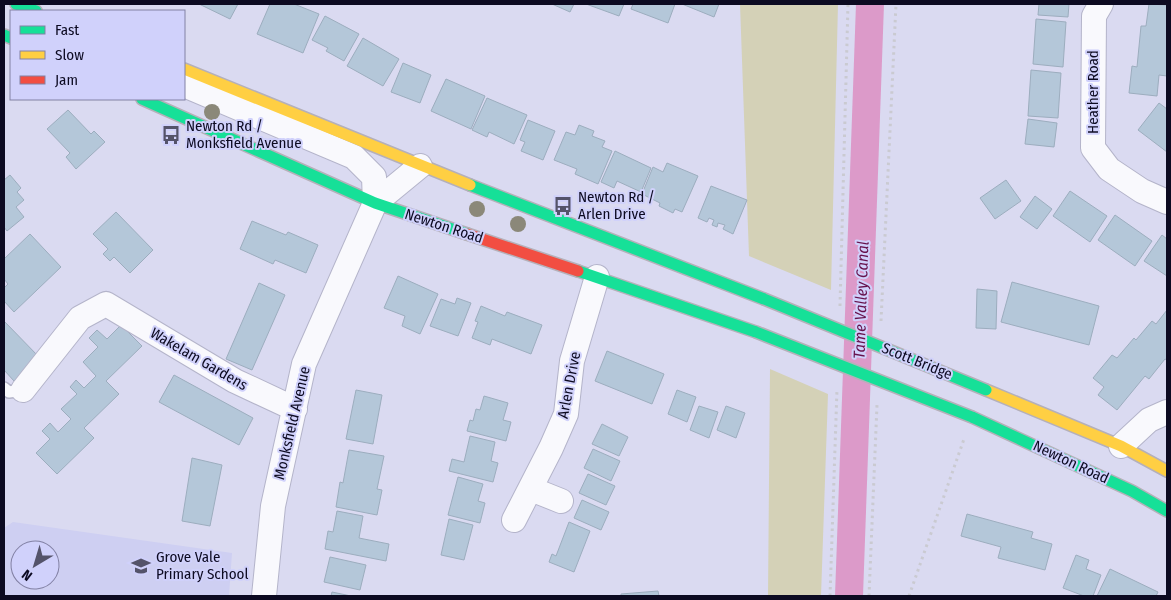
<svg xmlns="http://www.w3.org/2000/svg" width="1171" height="600" viewBox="0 0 1171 600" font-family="'Fira Sans Condensed',sans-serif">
<rect width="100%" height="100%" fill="#dadaf1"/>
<path fill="#cecff2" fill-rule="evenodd" d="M13,522L232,553L229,596H4V528ZM20,550H50V580H20Z"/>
<path fill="#d4d1b7" d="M740,4H838L831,290L749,256Z
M770,369L828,394L821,596H768Z"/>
<path fill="#dc9ac9" d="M856,4H884L863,596H835Z"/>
<path fill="#b4c7d9" stroke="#9cadbe" d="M199,4H238L230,19Z
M270,4H294L319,14L303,53L257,34Z
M552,4H574L570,12Z
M586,4H624L619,16Z
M633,4H675L668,23L631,9Z
M682,4H719L714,17Z
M1039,4H1069L1068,17L1038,15Z
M1149,4L1167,5V76L1159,75L1157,96L1129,93L1132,66L1137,67L1141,26H1146Z
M325,16L359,34L344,61L326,51L328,48L312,40Z
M1036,19L1066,22L1063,67L1033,64Z
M363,38L399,59L383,86L347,66Z
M403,63L431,75L420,103L391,92Z
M1031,70L1061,73L1058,118L1028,116Z
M446,79L485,96L471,129L431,111Z
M487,98L527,115L514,144L489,132L487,137L472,130Z
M1159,103L1167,109V152L1138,130Z
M68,110L91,134L94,131L105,142L76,169L66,157L70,153L47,129Z
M1028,119L1057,123L1054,147L1025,144Z
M528,120L555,131L543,160L521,151L525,142L520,140Z
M579,125L594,131L592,136L605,141L602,147L612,151L598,184L575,174L577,169L554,160L566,132L575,135Z
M615,151L651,168L641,192L617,181L614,188L601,182Z
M667,163L698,176L682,212L675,209L673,213L659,206L660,203L642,194L653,167L663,172Z
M10,175L21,188L17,192L24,200L16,207L24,217L7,231L4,227V180Z
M1006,180L1021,201L995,219L980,198Z
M711,186L747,200L733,234L723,229L725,225L718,223L717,227L712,225L714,220L709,218L707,222L698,218Z
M1070,191L1107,216L1090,242L1053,216Z
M1035,196L1052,209L1037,229L1020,217Z
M116,212L153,250L130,273L114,257L110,261L103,254L108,249L93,234Z
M1115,215L1152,241L1135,266L1098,240Z
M252,221L286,235L288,232L318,245L306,273L275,260L273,264L240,249Z
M30,234L61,267L14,312L4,301V288L8,284L4,279V259Z
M1162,235L1167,239V276L1144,261Z
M398,276L438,294L420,334L402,326L405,316L384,308Z
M1012,282L1099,306L1089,345L1001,322Z
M259,283L285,295L252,370L226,359Z
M977,289L997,291L996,329L976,328Z
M457,298L471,303L458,336L430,326L441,299L455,304Z
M481,306L505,316L507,312L542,325L531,354L492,339L490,345L472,338L478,322L475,321Z
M1167,310V360L1165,359L1149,379L1145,376L1117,410L1098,395L1104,387L1093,378L1112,355L1117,358L1134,338L1136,340L1152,321L1156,324Z
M4,321L39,357L14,381L4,370Z
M121,325L142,346L106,381L119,394L84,428L94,438L57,474L36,453L50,439L42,431L50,423L58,432L71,419L61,409L77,394L70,387L76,380L84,388L96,376L83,362L98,347L89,338L97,330L107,339Z
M607,351L664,374L652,404L595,381Z
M174,375L253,418L239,445L159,402Z
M356,390L382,395L373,444L346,439Z
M677,390L696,397L687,422L668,414Z
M484,396L508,403L503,420L511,422L506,441L467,431L470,420L473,421L476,409L480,410Z
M699,406L718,412L709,438L690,430Z
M726,406L745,413L736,438L717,430Z
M602,424L628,437L619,456L592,444Z
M470,436L495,442L491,461L498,463L493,482L449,471L452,459L464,462Z
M593,449L620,461L611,481L584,468Z
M349,450L384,456L377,489L382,490L377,515L336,507L340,482L343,483Z
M192,458L222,465L210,526L182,521Z
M588,474L615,486L606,505L579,493Z
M458,477L483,484L478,501L485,503L480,523L448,515Z
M582,500L609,512L601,530L574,518Z
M337,511L363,516L359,538L389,544L386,561L325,549L328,531L333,532Z
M967,514L1033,532L1031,538L1052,544L1045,570L998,558L1001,547L961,536Z
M449,519L473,525L464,560L441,555Z
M569,522L590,531L574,572L549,562L552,554L556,556Z
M1076,555L1089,560L1086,569L1101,575L1093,596H1084L1063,588Z
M330,557L366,565L360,590L324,582Z
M1110,569L1158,592L1156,596H1097Z
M658,591L659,596H621V594Z
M332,592L351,596H331Z"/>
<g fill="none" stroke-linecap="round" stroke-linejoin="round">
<g stroke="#b4b4ca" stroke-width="14">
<path id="lane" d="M4,388L9,392L23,390"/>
</g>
<g stroke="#b4b4ca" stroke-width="26">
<path id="street" d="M1101,4L1094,16L1093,148L1109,169L1142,191L1167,202
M184,85L354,157L374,177L375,203
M23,390L80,318L106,304L235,381L295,409
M1121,446L1149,420L1167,412
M531,489L561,501
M514,520L551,448L566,414L572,361L597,277
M264,596L273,506L304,364L375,203L420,166"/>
</g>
<g stroke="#b5b0b9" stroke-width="14">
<path id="fast" d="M16,4L36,11
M4,35L11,38
M142,99L375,203L467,234
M470,185L764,299
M578,271L756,332
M972,417L1132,491L1167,511"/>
</g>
<g stroke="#b5b0b9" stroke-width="14">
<path id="slow" d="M184,69L470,185
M986,390L1121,446L1167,471"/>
</g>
<g stroke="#b5b0b9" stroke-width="14">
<path id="jam" d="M467,234L578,271"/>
</g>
<path stroke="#cacad1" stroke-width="3" stroke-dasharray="2.5 4" stroke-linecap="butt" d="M840,306L848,4
M881,321L896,4
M830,596L837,389
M869,596L877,405
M909,596L964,439"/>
<use href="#lane" stroke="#f9f9fd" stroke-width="11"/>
<use href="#street" stroke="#f9f9fd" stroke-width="24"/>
<use href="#fast" stroke="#16e098" stroke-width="11"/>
<use href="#slow" stroke="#ffcf43" stroke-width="11"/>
<use href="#jam" stroke="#f24e42" stroke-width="11"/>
<g stroke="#b5b0b9" stroke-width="14" stroke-linecap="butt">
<path id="fast-bridge" d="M764,299L986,390
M756,332L972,417"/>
</g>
<use href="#fast-bridge" stroke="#16e098" stroke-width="11"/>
</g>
<g fill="#8b8879">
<circle cx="212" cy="112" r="8"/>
<circle cx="477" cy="209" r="8"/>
<circle cx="518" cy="224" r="8"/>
</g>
<defs>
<g id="bus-bare" transform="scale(1.5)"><path d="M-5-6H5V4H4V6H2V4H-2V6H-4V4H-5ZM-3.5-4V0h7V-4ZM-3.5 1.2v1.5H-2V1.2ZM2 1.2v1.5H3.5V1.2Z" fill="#54536a" stroke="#d0d1fb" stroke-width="2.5" paint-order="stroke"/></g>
<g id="school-bare" transform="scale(1.5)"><path d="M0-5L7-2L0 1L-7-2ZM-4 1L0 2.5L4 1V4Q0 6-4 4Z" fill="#54536a" stroke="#d0d1fb" stroke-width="2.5" paint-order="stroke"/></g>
</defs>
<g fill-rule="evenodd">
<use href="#bus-bare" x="171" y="135"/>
<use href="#bus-bare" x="563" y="206"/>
<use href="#school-bare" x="141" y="566"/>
</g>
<g text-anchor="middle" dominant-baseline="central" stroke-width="4" stroke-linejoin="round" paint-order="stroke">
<g font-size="15" fill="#0c0a21" stroke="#d0d1fb">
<text transform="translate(1093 92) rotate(-90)">Heather Road</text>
<text transform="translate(444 226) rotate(18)">Newton Road</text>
<text transform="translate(199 359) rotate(30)">Wakelam Gardens</text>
<text transform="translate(917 361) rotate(22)">Scott Bridge</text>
<text transform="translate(569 385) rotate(-79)">Arlen Drive</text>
<text transform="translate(292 423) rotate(-77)">Monksfield Avenue</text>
<text transform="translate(1071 462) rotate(25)">Newton Road</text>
</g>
<g font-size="15" fill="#0c0a21" stroke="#d0d1fb" text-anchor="start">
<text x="186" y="126">Newton Rd /<tspan x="186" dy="17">Monksfield Avenue</tspan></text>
<text x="578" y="197">Newton Rd /<tspan x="578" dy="17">Arlen Drive</tspan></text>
<text x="156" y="557">Grove Vale<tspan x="156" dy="17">Primary School</tspan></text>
</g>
<g font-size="16" font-style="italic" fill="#67124d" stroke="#d0d1fb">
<text transform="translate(861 300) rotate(-88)">Tame Valley Canal</text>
</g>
</g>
<rect width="1171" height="600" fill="none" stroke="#0c0a21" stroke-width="10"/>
<rect x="10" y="10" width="175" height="90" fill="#d0d1fb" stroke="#8281a4"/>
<rect x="20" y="26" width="25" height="8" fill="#16e098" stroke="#8281a4"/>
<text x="55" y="35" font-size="15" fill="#0c0a21">Fast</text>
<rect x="20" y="51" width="25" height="8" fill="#ffcf43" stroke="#8281a4"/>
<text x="55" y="60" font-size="15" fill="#0c0a21">Slow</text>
<rect x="20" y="76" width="25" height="8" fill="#f24e42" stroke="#8281a4"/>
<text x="55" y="85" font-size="15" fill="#0c0a21">Jam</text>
<g transform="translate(35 565) rotate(218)"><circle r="24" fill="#d0d1fb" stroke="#8281a4"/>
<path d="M0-4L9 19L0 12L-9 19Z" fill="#54536a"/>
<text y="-8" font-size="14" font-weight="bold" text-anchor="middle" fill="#0c0a21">N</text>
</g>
</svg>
